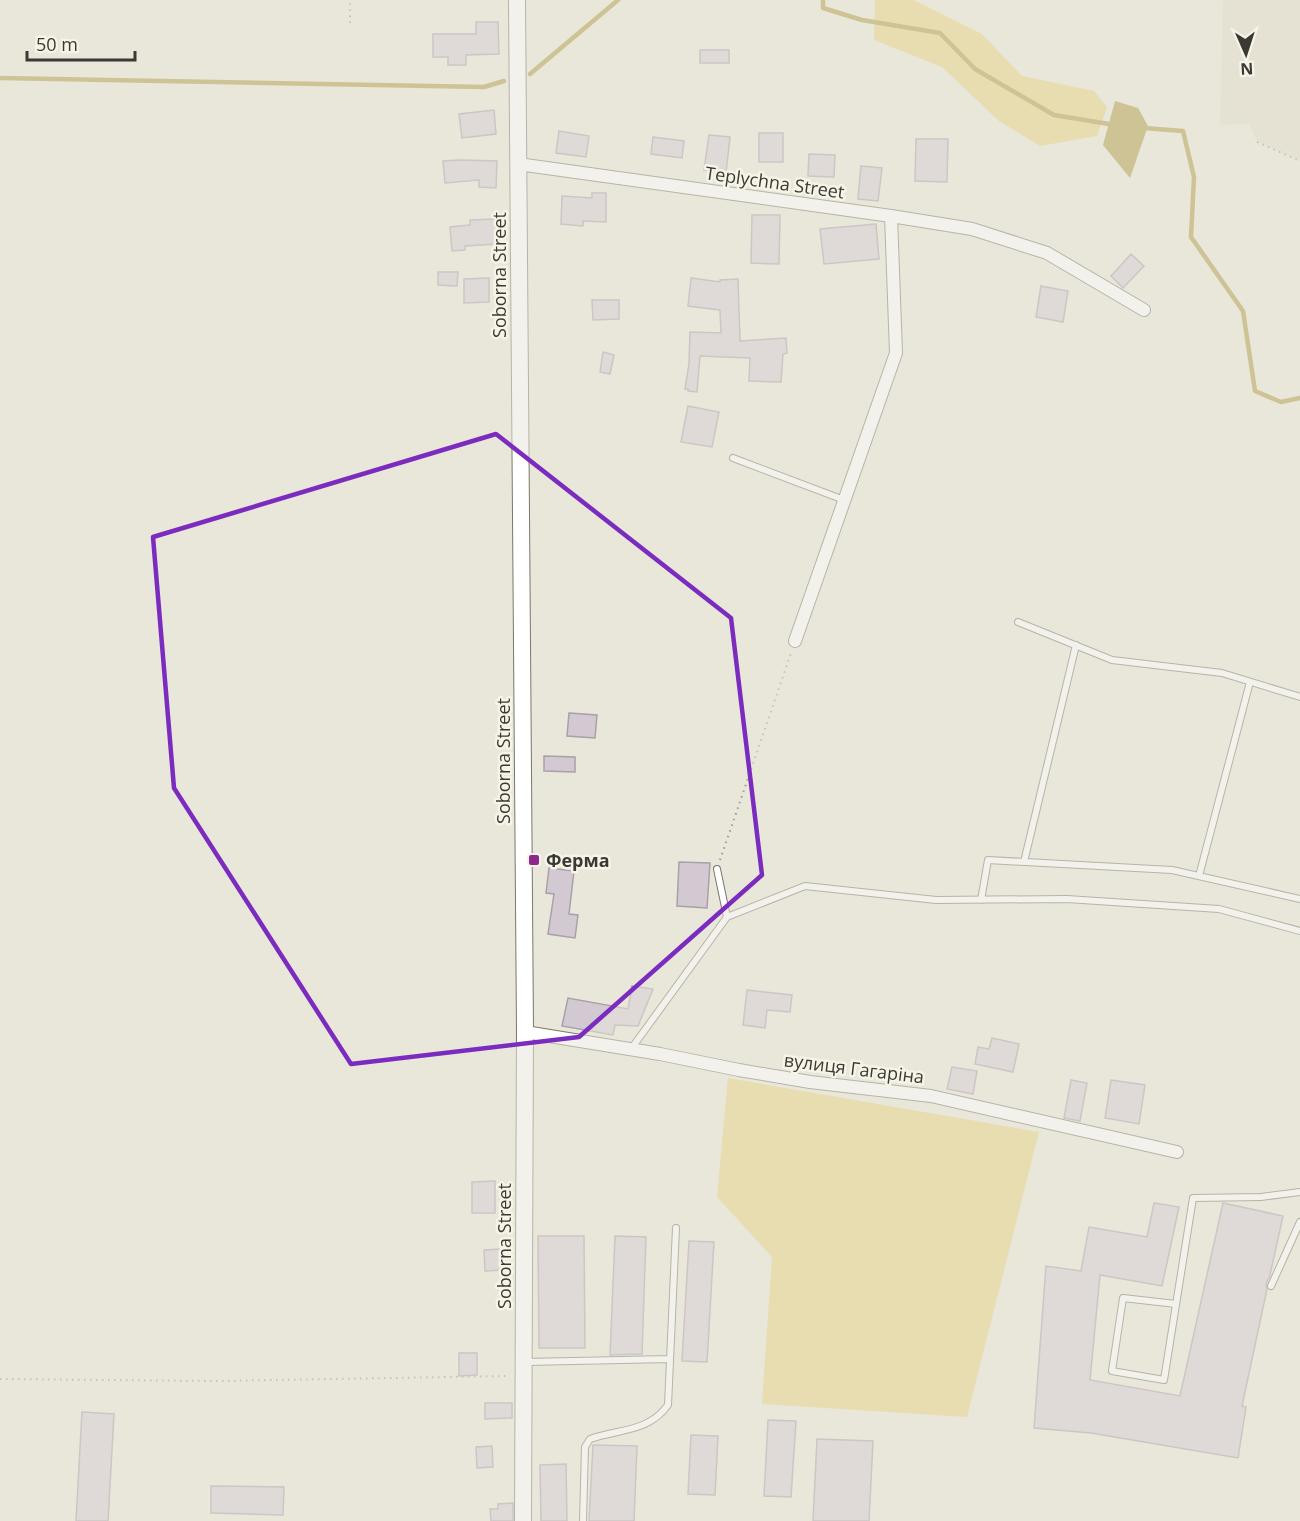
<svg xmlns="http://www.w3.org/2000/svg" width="1300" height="1521" viewBox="0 0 1300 1521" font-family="'Open Sans',sans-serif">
<rect width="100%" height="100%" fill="#e9e6da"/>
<path fill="#e2deca" d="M1223,0H1300V161L1257,142L1249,124L1220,125Z"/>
<path fill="#e5d37e" d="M875,0H914L982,34L1022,76L1094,91L1107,107L1097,136L1040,146L999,121L942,67L874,40Z
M728,1078L1039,1132L967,1417L762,1404L772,1257L717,1197Z"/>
<path fill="#ac9a42" d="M1115,101L1138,108L1148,126L1130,178L1103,145Z"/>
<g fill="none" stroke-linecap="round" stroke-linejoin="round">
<path stroke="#ac9a42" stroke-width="4.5" d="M823,0V8L862,20L940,33L975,69L1054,115L1115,125
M530,74L618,0
M0,78L484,87L504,81
M1144,128L1183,131L1194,177L1191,237L1243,311L1255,391L1281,402L1300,398"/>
</g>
<path fill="#d3c9d2" stroke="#a9a0a9" stroke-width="1.5" d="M476,22H498L499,54L466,55V65H448V57H433V34H476Z
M700,50H729V63H700Z
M494,110L496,134L462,138L459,114Z
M559,131L589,136L586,157L556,153Z
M759,133H783V162H759Z
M709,135L730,137L726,173L704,170Z
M653,137L684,141L682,158L651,154Z
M916,139H948L947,182L915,181Z
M809,154L835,155L834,177L808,176Z
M461,160L497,161L496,188L479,187V180L445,183L443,161Z
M861,166L882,168L878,201L858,199Z
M592,193H606V222L583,221V226L561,224L562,196L592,198Z
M752,215H780L779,264L751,263Z
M496,219L497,244L465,246V250L452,251L450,227L470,225V220Z
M876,224L879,259L824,264L820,229Z
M1131,254L1144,266L1123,288L1111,276Z
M438,272H458L457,286L438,285Z
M489,278V302L464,303V279Z
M691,278L720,282V280L738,279L740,341L786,338L787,353L783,354L781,382L749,381L750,358L700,356L697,392L688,391V389H685L689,364L690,332L721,333L720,310L688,306Z
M1041,286L1068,291L1063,322L1036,317Z
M592,300H619V319L593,320Z
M603,352L614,355L610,374L600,372Z
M688,406L719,412L712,447L681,442Z
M569,713L597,715L595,738L567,736Z
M544,756L575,757V772L544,771Z
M679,862L710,863L707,908L677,906Z
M549,868L574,871L569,914L578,915L575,938L548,934L554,894L546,893Z
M632,986L653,989L638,1026L615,1025L613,1035L562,1026L568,998L628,1009Z
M747,990L792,995L790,1012L767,1010L765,1028L743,1025Z
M992,1038L1019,1044L1013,1072L975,1064L978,1047L989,1049Z
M952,1067L977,1071L973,1094L947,1089Z
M1071,1080L1087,1083L1080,1121L1064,1118Z
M1111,1080L1145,1085L1139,1124L1105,1118Z
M495,1181V1213H472V1182Z
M1154,1203L1179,1207L1162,1286L1100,1275L1090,1380L1180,1396L1223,1203L1283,1216L1270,1275L1266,1284L1267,1289L1242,1406L1246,1407L1238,1458L1091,1433L1034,1428L1046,1266L1081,1271L1089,1227L1147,1237Z
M538,1236H584L585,1348H539Z
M615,1236L646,1237L642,1354L610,1355Z
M689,1241L714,1242L707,1362L682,1361Z
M502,1249L503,1270L485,1271L484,1250Z
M459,1353H477V1375L459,1376Z
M485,1403H512V1418L485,1419Z
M82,1412L114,1414L108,1521H76Z
M768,1420L796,1421L791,1497L764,1496Z
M691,1435L718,1436L715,1495L688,1494Z
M817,1439L873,1441L869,1521H813Z
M593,1445L637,1446L634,1521H589Z
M492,1446L493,1467L477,1468L476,1447Z
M566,1464L567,1521H541L540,1465Z
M211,1486L284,1487L283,1515L211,1513Z
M513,1503V1521H491L490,1509H498V1504Z"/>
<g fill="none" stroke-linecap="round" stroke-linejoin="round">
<g stroke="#7a776c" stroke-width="8">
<path id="lane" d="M733,458L844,500
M1018,622L1112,660L1222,673L1300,697
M1024,862L1076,645
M1199,876L1250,682
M981,900L988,860L1172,870L1300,899
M727,917L805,886L936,900L1067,899L1219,909L1300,931
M631,1049L727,917L717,869
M1271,1286L1300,1222
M1176,1304L1123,1298L1112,1371L1164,1380L1193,1198L1261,1197L1300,1192
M524,1362L670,1359
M583,1521L585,1447L590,1439C619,1429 649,1432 668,1405L676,1228"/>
</g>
<g stroke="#7a776c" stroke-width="14">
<path id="street" d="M518,164L891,216L896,353L795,641
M891,216L972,229L1047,253L1144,310
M525,1032L660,1054L739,1070L810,1082L931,1096L1177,1152"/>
</g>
<g stroke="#7a776c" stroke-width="18">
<path id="secondary" d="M517,0L525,1032L523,1521"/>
</g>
<path stroke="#9c9a91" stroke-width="2" stroke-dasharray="1.5 4.5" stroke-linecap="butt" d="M350,23V0
M1257,142L1300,161
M720,860L791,653
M0,1379L215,1381L507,1376"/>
<use href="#lane" stroke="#fff" stroke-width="6"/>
<use href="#street" stroke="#fff" stroke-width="12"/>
<use href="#secondary" stroke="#fff" stroke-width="16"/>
</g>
<path d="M0 0H1300V1521H0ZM496,434L731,618L762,875L579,1037L351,1064L174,788L153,537Z" fill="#e9e6da" fill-opacity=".55" fill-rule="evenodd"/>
<path fill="none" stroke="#7b2cbf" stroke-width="4.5" stroke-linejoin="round" d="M496,434L731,618L762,875L579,1037L351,1064L174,788L153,537Z"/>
<rect fill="#8d288f" stroke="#f6f4e7" stroke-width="2" x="528" y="854" width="12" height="12" rx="3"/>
<g text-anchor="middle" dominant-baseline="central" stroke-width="5" stroke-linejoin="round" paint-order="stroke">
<g font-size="18" fill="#3a3934" stroke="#f6f4e7">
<text transform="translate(775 182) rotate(8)">Teplychna Street</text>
<text transform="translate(499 275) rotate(-90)">Soborna Street</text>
<text transform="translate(503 761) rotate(-90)">Soborna Street</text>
<text transform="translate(854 1068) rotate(7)">вулиця Гагаріна</text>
<text transform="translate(504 1246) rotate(-90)">Soborna Street</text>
</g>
<g font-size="18" font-weight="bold" fill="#3a3934" stroke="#f6f4e7" text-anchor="start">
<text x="546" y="860">Ферма</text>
</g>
</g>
<g transform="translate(1246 54) rotate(177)" stroke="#f6f4e7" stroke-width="4.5" paint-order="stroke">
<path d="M0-4.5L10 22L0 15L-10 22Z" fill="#3a3934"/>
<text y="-9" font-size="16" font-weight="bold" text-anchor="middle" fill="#3a3934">N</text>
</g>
<path d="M27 51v9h108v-9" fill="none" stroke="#3a3934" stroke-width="3"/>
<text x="36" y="51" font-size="18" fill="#3a3934" stroke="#f6f4e7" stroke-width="4.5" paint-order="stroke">50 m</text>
</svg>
